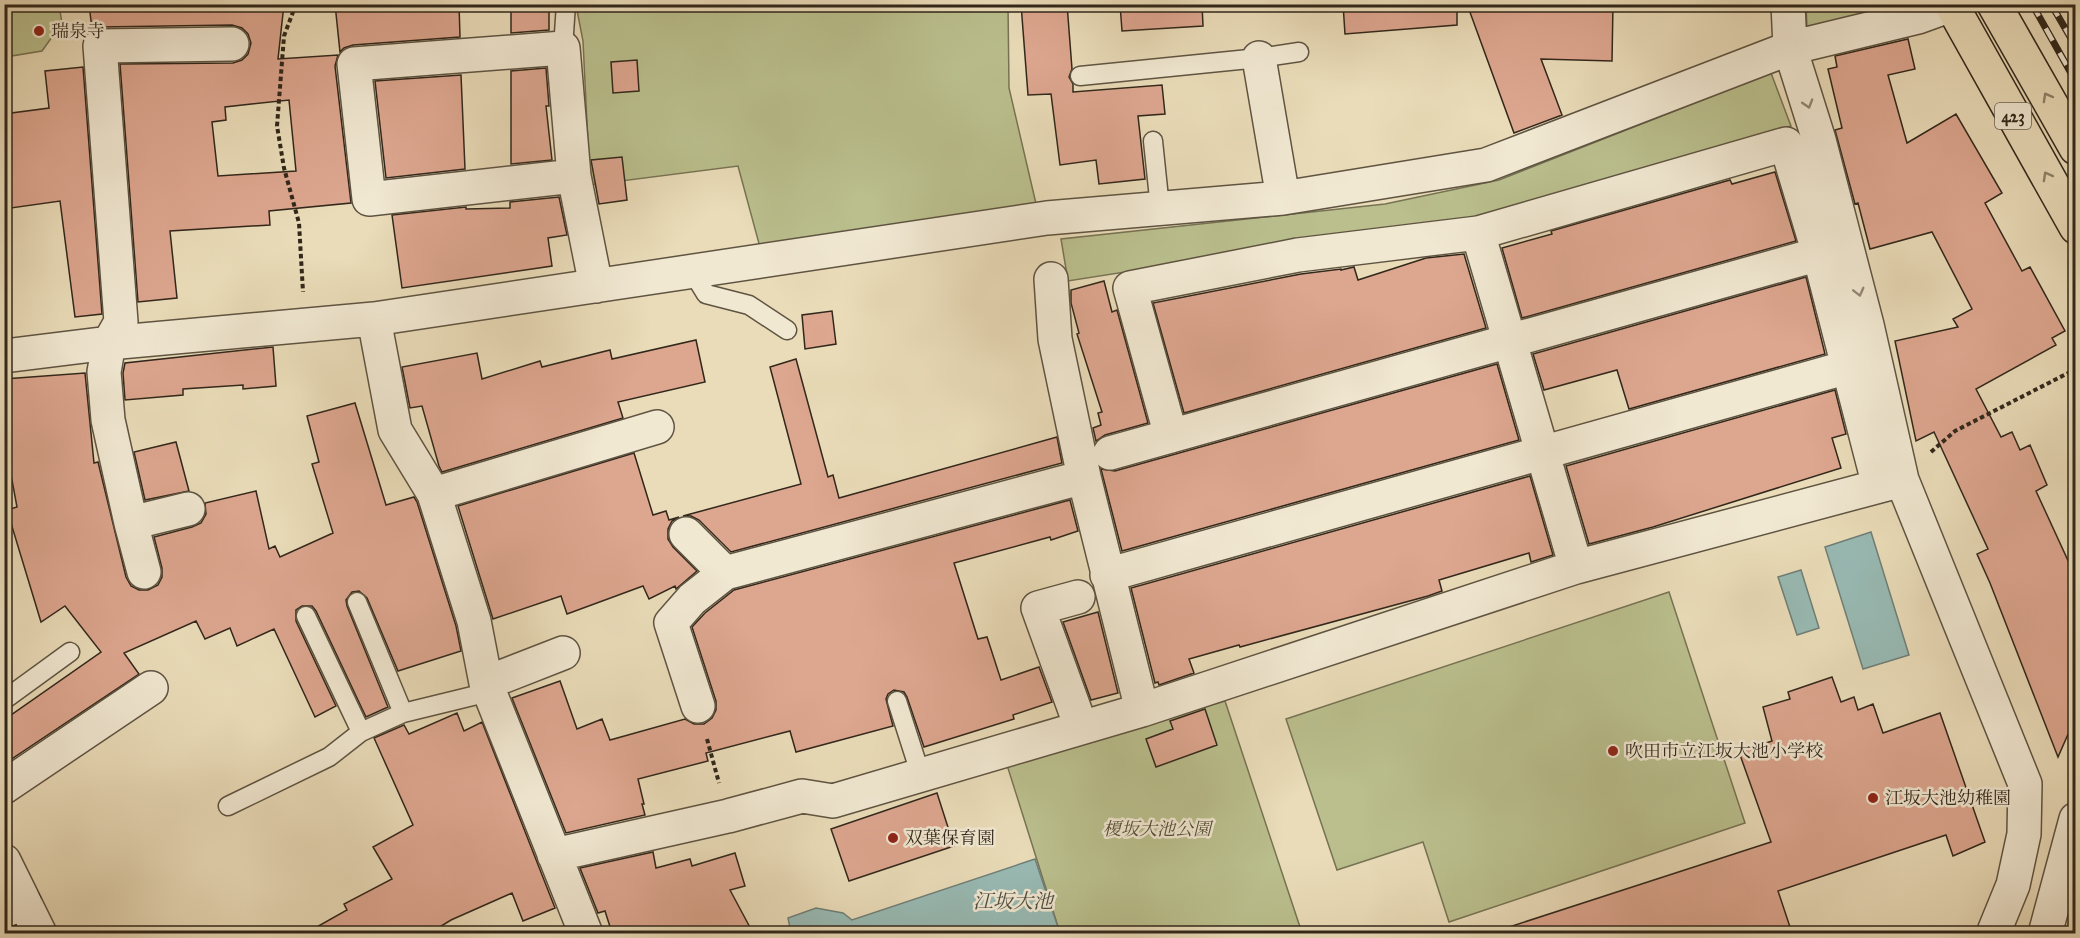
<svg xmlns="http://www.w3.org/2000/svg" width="2080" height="938" viewBox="0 0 2080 938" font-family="'IM FELL Great Primer','Noto Serif JP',serif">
<rect width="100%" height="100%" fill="#eadcb9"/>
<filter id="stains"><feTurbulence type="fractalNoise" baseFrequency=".00333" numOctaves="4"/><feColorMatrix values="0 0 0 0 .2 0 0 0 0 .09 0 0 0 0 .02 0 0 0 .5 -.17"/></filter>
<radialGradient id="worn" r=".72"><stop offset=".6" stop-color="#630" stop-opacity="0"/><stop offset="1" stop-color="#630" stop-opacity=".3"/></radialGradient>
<path fill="#babf8d" stroke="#767354" stroke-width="1.5" d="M5,4L59,5L62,23L42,51L5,57Z
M1891,4L1893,7L1807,30L1806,5Z
M576,5H1008L1009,88L1037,208L761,251L738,166L590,185L583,41Z
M1771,73L1791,126L1475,217L1068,281L1061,239L1385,204L1499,180Z
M1669,592L1745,823L1449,922L1423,842L1337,870L1286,719Z
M1225,701L1302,933H1060L1007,765Z"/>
<path fill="#98bab4" stroke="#6f7f77" stroke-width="1.5" d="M1871,532L1909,655L1863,669L1825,547Z
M1801,570L1819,628L1797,635L1778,577Z
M1035,859L1060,933H791L788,918L816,908L843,913L852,920Z"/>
<path fill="#dda68f" stroke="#31271b" stroke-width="1.5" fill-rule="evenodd" d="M89,4H284L278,59L338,55L335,66L351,203L269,211L270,225L170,231L177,298L138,302L120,64L233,63L242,60L248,54L251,43L248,34L242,28L232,25L100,27L92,29ZM289,100L296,171L218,176L212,122L226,120L225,107Z
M335,4H459L460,37L353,45L344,48L340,52Z
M511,4H549V30L511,33Z
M1021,4H1067L1072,69L1069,77L1073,84V92L1162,85L1165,114L1138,116L1145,179L1099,184L1096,160L1060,165L1051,94L1028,95Z
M1120,4H1202L1203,26L1122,31Z
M1343,4H1457V25L1345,34Z
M1467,4H1613L1612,61L1541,59L1562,115L1514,133Z
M1908,39L1915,69L1888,75L1907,143L1956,114L2002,193L1985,203L2022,271L2030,267L2065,331L2052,338L2056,345L1976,389L2001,437L2012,432L2020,450L2030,445L2047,485L2036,491L2076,578V716L2058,757L1990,583L1977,554L1988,549L1934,432L1916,441L1895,341L1958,327L1953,319L1972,309L1932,232L1870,249L1858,203L1855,204L1835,130L1842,128L1828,69L1837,67L1835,56Z
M637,60L639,91L613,93L611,62Z
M83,67L102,314L75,317L60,201L4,209V114L49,108L45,71Z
M546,68L549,106H546L552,160L511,164V71Z
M461,75L465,169L386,178L375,81Z
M622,157L627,200L599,204L591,160Z
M1775,172L1796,241L1522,318L1502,248L1552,234L1551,231L1730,180L1732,184Z
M559,197L567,235L548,238L552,266L402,288L392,215L466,207V209L510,208V202Z
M1464,254L1486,328L1184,413L1153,303L1301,274L1341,269V270L1354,267L1358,280L1426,258Z
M1806,277L1825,354L1629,409L1617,370L1544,390L1533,354Z
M1104,281L1112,312L1117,310L1148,423L1105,435L1096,441L1093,428L1101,425L1098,413L1102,412L1077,334L1079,333L1071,303V290Z
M832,311L836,344L805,349L802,315Z
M696,340L705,382L618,402L623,418L442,472L439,466L422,406L410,408L402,367L477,353L482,379L540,361L542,367L610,350L612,359Z
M273,347L276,386L243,389V385L183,389V395L125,400L123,373L125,363Z
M796,359L828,477L833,475L839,498L1057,437L1062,463L731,552L699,520L691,516H683L801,484L770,367Z
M1497,364L1519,440L1122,551L1101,469L1115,471Z
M85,373L94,463L98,462L126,577L131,586L139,590H148L158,585L162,577V568L154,537L192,527L201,523L206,514L205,503L256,491L269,549L275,546L280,557L333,533L312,464L319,462L307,416L355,403L386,505L414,497L417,502L456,626L461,651L398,671L367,598L359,591L352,592L346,600L347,606L388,707L366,717L316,611L312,606H302L296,610V621L336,706L315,717L274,629L237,646L230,628L205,639L196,621L124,653L139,674L4,764V720L101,652L65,606L41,622L7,510L17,507L4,437V379Z
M1835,390L1846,434L1832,438L1841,468L1653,527L1589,544L1566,466Z
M176,442L189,491L145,500L134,452Z
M634,453L653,515L666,511L669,520L679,517L672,521L668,529V539L673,547L697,571L676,589L675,586L649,599L643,586L567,614L561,596L493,619L458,506Z
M1530,476L1553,555L1531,562L1529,553L1439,580L1442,591L1428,596L1240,647L1239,645L1189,659L1194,673L1159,685L1158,682L1155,683L1131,588Z
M1070,500L1078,531L1051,540L1050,537L954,563L978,639L987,637L1001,680L1039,667L1052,702L1013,715L1014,719L924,747L907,697L904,692L894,690L888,694L886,699L893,726L796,752L790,731L706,753L708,761L638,779L644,804H642L645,815L566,833L512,698L560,681L577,729L602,719L610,740L685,719L694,724H704L712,718L716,710V701L692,627L705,613L734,590Z
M1098,612L1118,693L1091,700L1063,622Z
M1832,677L1841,702L1854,697L1858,710L1873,704L1883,733L1940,713L1985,842L1953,856L1946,835L1778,891L1792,933H1507L1506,928L1771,842L1739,752L1772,741L1763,707L1790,699L1788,692Z
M1205,709L1217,745L1156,767L1146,739L1173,729L1170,721Z
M457,713L464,731L482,722L555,908L523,921L512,893L451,920L430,933H306L347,910L344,904L392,879L373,847L413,825L374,738L404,725L409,734Z
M937,793L954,846L849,881L831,829Z
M653,852L656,868L690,859L692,866L735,853L745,886L730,890L753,933H612L605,911L598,913L580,868Z"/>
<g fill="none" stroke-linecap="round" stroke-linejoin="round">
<g stroke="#5f5442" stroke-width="21">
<path id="lane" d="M563,48L566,4
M1080,76L1259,58L1299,52
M1153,141L1160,208
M692,271L706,294L749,305L787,330
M357,602L403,713
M306,616L361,732
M4,700L70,652
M897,701L921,776
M228,806L329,757L361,732L403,713L489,692"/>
</g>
<g stroke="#5f5442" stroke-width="36">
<path id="street" d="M1788,4L1790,48L1819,140L1867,325L1902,480L2025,784L2024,834L2013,885L1993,934
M1259,58L1283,198
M574,176L369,199L354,64L563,48L574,176L596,286
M1478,233L1576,567
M1051,279L1055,339L1084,477L1142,710
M374,319L395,430L434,494L474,621L486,683L586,934
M4,356L109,343L374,319L1047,218L1283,198L1486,165L1790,48L1918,17L1951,5
M1171,436L1130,288L1298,255L1478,233L1786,144L1819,254L1879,486
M1110,453L1819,254
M434,494L657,427
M131,523L188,509
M686,534L725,573
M144,572L131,523L108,420L104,372L109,343L121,322L100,46L232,44
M1107,575L1848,367
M1078,597L1038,608L1081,727
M486,683L563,653
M698,706L671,623L692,599L725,573L1084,477
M4,787L151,688
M554,855L728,816L802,796L833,801L1142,710L1576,567L1902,480
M4,861L40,934
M2045,934L2076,819"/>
</g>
<g stroke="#31271b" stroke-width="36">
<path id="secondary" d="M4,911L24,903"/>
</g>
<g stroke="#31271b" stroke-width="36">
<path id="highway" d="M1951,4L2076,227
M1994,4L2076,148"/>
</g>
<path stroke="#31271b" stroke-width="4" stroke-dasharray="4.5 3" stroke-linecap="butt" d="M296,4L284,36L277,126L284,168L299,223L303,292
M2069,261L2076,272
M1931,452L1955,431L2076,369
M707,739L719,783"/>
<use href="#lane" stroke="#f1e8d2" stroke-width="18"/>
<use href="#street" stroke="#f1e8d2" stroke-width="33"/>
<use href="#secondary" stroke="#f1e8d2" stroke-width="33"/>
<use href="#highway" stroke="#eadcb9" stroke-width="33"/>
<g stroke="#31271b" stroke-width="7">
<path id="rail" d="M2032,4L2076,82
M2051,4L2076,47"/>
</g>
<use href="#rail" stroke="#f1e8d2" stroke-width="4.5" stroke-dasharray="14" stroke-linecap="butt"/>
</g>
<defs><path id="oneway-chevron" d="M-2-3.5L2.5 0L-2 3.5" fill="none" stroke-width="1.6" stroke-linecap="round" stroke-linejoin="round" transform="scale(1.5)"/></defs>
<g stroke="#8e826a">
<use href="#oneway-chevron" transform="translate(2047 97) rotate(-119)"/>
<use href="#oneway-chevron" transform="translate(2047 176) rotate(-119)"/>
</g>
<g stroke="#918876">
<use href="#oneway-chevron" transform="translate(1808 104) rotate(73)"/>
<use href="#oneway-chevron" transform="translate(1859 292) rotate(76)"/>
</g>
<g fill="#8f2418" stroke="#f1e8d2" stroke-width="2">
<circle cx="39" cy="31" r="6"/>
<circle cx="1613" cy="751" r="6"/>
<circle cx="1873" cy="798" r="6"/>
<circle cx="893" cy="838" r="6"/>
</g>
<g text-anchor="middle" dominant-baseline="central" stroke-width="5" stroke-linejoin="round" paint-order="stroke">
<rect fill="#f1e8d2" stroke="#6b6152" stroke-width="1.5" x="1995" y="103" width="36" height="26" rx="4.5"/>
<g font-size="16" font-weight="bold" fill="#31271b">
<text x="2013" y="116">423</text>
</g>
<g font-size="18" fill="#31271b" stroke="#f1e8d2" text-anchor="start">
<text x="51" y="31">瑞泉寺</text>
<text x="1625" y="751">吹田市立江坂大池小学校</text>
<text x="1885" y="798">江坂大池幼稚園</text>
<text x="905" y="838">双葉保育園</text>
</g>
<g font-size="18" font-style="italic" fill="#534d38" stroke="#f1e8d2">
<text x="1157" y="829">榎坂大池公園</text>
</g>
<g font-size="20" font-style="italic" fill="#4b4c41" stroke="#f1e8d2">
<text x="1013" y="901">江坂大池</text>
</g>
</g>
<rect width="2080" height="938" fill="none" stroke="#eadcb9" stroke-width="24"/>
<rect x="6" y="6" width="2068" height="926" fill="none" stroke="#31271b" stroke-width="3"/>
<rect x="12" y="12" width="2056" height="914" fill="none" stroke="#31271b" stroke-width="1.5"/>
<rect width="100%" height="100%" filter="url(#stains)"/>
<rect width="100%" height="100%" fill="url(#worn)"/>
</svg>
